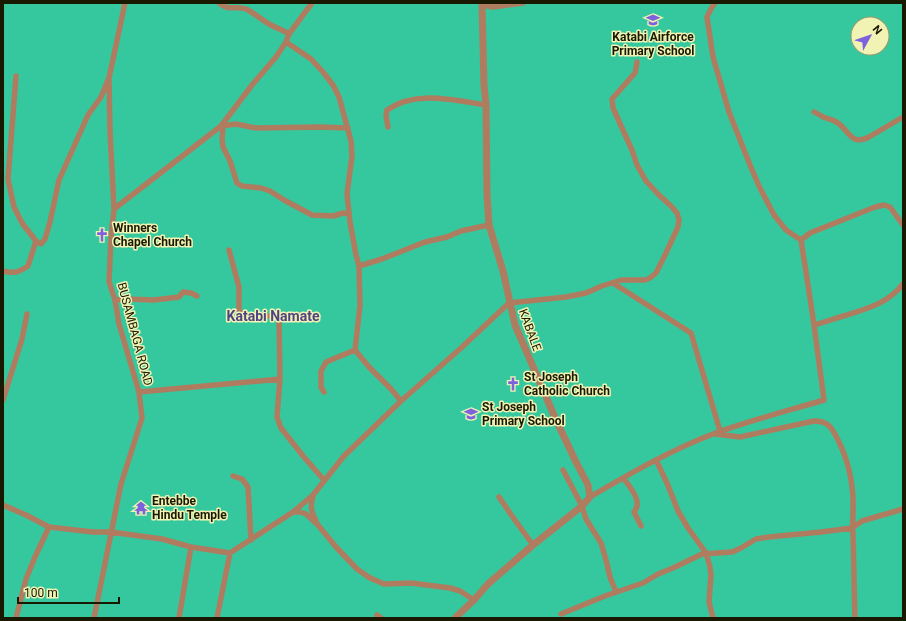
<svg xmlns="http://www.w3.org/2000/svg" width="906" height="621" viewBox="0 0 906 621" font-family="Roboto,sans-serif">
<rect width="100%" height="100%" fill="#e3e5a6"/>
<path fill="#35c89f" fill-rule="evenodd" d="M3,3H903V618H3ZM858,24H882V48H858Z"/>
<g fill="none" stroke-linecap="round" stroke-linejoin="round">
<path stroke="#b07c60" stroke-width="5.5" d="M219,3C229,12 236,5 246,9C254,13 261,19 269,24C276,28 283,30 289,34
M482,5L493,7L523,3
M286,42L311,59L323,72L333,85L339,97L351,141L352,156L347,194L350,222L356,255L359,266L360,306L355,350L369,367L391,389L401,401
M16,76L8,179L14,207L22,223L36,241L41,244L45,239L50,222L59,180L88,115L101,97L108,80
M814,112C817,113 820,115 823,117C828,119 833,119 838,123C850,132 851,146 869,137L903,117
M221,126L236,124L256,128L319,127L348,128
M223,126L222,139L223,147L230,161L237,183L242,186L261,188L270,191L284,200L312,215L333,216L343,213L349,214
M388,127L386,115L387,110C416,90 453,100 486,105
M114,209L221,126L252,85L276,57L286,42L289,34L312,3
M801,240L810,233L875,207L884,205L890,207L903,225
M229,250L239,287V310L242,314L246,316H276L279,319L280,379L277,417L281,428L303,456L324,480
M359,266L382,259L425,242L447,237L461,231L489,225
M3,271C14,274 19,272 28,266L36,241
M613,283L691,333L720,431
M115,300L126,299L154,300L179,297L183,292L191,293L197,296
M814,325C825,322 836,318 847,315C869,308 888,303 903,284
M139,392L280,379
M324,392L321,387V371L326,362L355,350
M3,400L22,339L27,314
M715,434L740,437L814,421C829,421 832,428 838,440C849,462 854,486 853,511C853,519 852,527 853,535C854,563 854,590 855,618
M656,460L667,483L678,511L688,528L706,553L710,567L711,575L709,602L713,618
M563,470L582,506L586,519L601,543L606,560L610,577L616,592
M233,476L242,479L248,487L251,540
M623,478C628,484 639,497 637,506C637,508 635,510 634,512L641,526
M313,496C310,507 311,511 316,521
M499,497L512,516L533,545
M590,497C629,474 671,450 713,434C748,421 787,411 824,400L814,325L810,298L801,240L786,230L774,215L759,186L750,165L729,112L713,57L707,17L712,7L715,3
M3,505L26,515L49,527L93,532H111L162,539L191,547L230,553
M293,512H300L306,514L318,525L336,547L357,569L370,578L384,584L411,583L450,588L460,591L474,600
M561,614L605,596L643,583L658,574L673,568L702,554L732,552L741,548L756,539L769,537L821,532L852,528L862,521L903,509
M377,615L381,618
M16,618L26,579L35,557L49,527
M94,618L121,484L142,418L139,392L119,324L115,300L109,282L111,238L114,209L110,131L109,78L125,3
M179,618L191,547
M217,618L230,553L293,512L313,495L344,456L401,401L461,348L509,303L566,297L586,293L602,286L621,280H645L650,278L656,273L665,255L678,227L679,220L677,213L671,206L659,195L646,181L637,165L632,150L613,108L612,99L635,73L636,68L637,62"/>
<path stroke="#b07c60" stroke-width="7" d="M455,618L474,600L488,584L533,545L582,506L590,497L588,485L576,462L556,420L515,325L503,271L489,225L487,194L486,105L484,85L482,5V3"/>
</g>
<defs>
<g id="school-bare" transform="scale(1.08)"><path d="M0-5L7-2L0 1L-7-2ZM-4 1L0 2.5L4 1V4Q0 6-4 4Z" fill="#7d62dd" stroke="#f0f3b3" stroke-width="2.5" paint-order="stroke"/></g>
<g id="church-bare" transform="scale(1.08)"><path d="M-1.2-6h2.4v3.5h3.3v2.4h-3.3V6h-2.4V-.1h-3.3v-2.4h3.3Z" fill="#7d62dd" stroke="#f0f3b3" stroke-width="2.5" paint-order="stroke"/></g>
<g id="temple-bare" transform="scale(1.08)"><path d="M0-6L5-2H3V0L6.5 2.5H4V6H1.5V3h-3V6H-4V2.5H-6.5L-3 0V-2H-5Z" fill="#7d62dd" stroke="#f0f3b3" stroke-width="2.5" paint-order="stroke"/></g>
</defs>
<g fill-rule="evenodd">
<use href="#school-bare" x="653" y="20"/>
<use href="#church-bare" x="102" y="235"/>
<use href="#church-bare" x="513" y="384"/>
<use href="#school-bare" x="471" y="414"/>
<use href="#temple-bare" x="141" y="508"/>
</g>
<g text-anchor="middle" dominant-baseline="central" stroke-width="3" stroke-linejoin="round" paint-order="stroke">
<g font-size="12" font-weight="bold" fill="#191902" stroke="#f0f3b3" text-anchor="start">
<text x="653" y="37" text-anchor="middle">Katabi Airforce<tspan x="653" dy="14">Primary School</tspan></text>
<text x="113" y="228">Winners<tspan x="113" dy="14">Chapel Church</tspan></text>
<text x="524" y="377">St Joseph<tspan x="524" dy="14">Catholic Church</tspan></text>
<text x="482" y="407">St Joseph<tspan x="482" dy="14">Primary School</tspan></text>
<text x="152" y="501">Entebbe<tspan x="152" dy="14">Hindu Temple</tspan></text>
</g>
<g font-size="12" fill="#191902" stroke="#f0f3b3">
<text transform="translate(530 330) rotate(70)">KABALE</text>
<text transform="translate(135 334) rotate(75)">BUSAMBAGA ROAD</text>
</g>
<g font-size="14" font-weight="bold" fill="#4f4482" stroke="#f0f3b3">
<text x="273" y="316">Katabi Namate</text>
</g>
</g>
<rect width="906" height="621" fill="none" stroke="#191902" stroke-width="8"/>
<g transform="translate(870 36) rotate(50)"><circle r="19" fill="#f0f3b3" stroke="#9a9c6c"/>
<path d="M0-3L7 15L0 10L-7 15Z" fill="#7d62dd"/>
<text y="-6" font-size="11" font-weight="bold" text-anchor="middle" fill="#191902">N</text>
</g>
<path d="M18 597v6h101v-6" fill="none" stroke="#191902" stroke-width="2"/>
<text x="24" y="597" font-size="12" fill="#191902" stroke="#f0f3b3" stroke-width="3" paint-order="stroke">100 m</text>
</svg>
